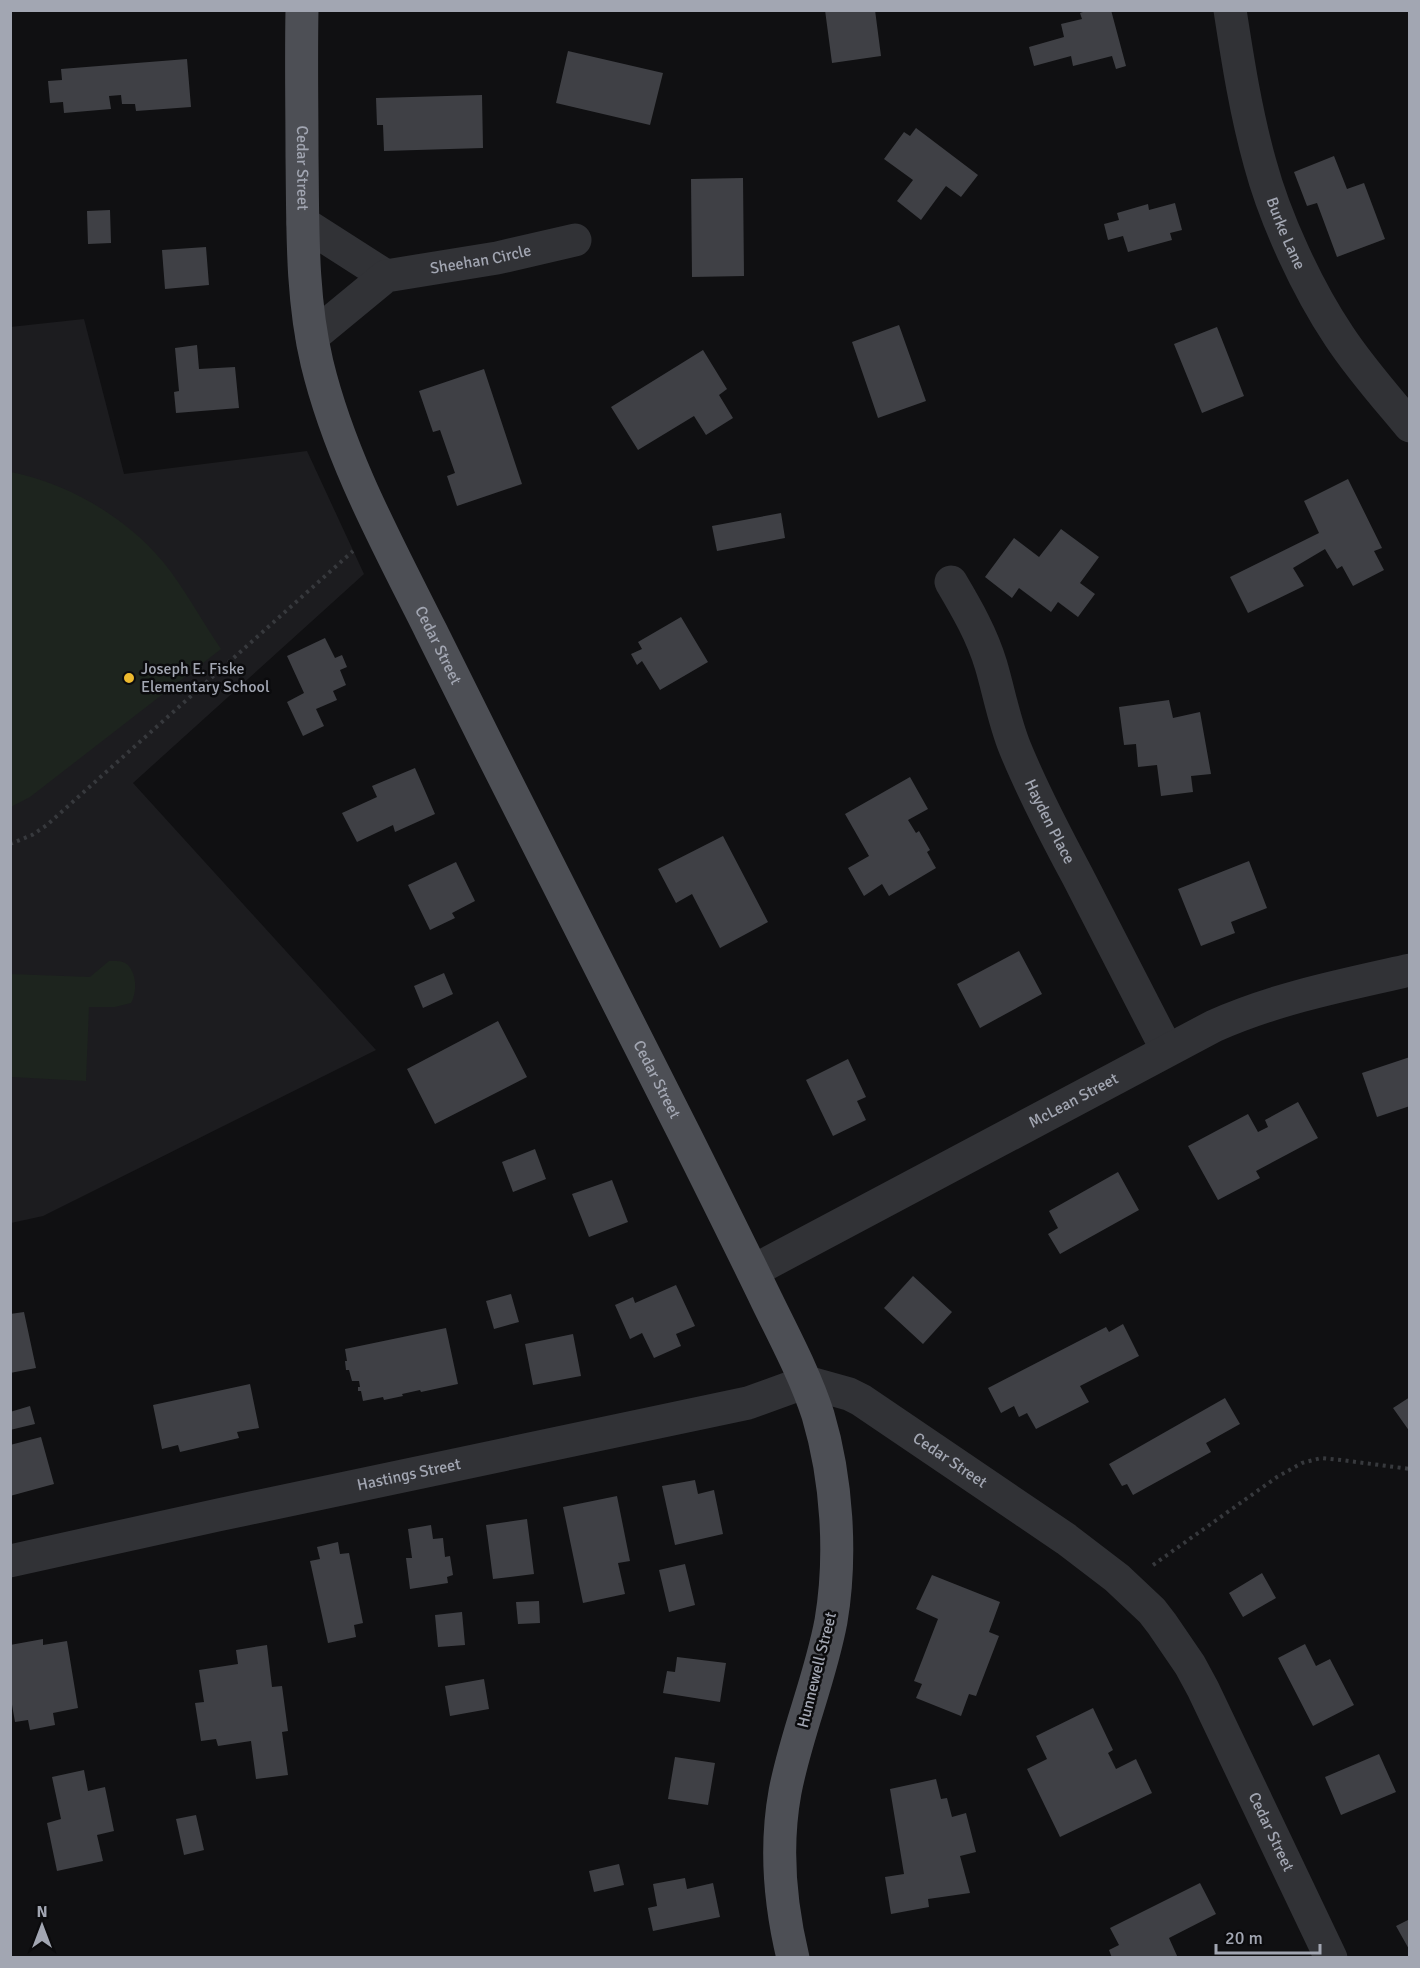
<svg xmlns="http://www.w3.org/2000/svg" width="1420" height="1968" viewBox="0 0 1420 1968" font-family="Signika,sans-serif">
<rect width="100%" height="100%" fill="#101012"/>
<path fill="#1c1c1f" d="M84,319L124,474L307,451L364,574L133,783L376,1050L43,1216L11,1223L10,327Z"/>
<path fill="#1d241e" d="M11,472C72,484 134,522 171,572C189,597 204,624 221,649L30,797L11,807Z
M109,961C115,961 123,960 128,965C137,975 137,992 131,1003L115,1007H89L86,1081L11,1077V974L90,977Z"/>
<path fill="#3f4045" d="M825,10H875L881,56L832,63Z
M1089,10H1111L1126,66L1116,69L1112,56L1073,66L1071,56L1034,66L1029,47L1064,37L1061,24L1082,19L1080,13Z
M568,51L663,73L650,125L556,103Z
M187,59L191,107L136,111L135,104H122L121,95L109,96L111,109L64,113L63,102L50,103L48,81L62,80L61,69Z
M482,95L483,148L384,151L383,125H377L376,98Z
M916,128L978,175L961,197L946,186L921,220L897,201L913,180L884,159L904,132L910,136Z
M1334,156L1347,189L1364,183L1385,239L1337,257L1317,203L1307,206L1294,172Z
M743,178L744,276L692,277L691,179Z
M1175,203L1182,230L1170,233L1172,240L1128,252L1123,236L1108,240L1104,224L1119,220L1117,213L1148,204L1149,210Z
M110,210L111,243L88,244L87,211Z
M206,247L209,285L165,289L162,250Z
M899,325L926,401L878,418L852,342Z
M1217,327L1244,396L1202,413L1174,344Z
M197,345L199,369L235,367L239,408L176,413L174,392L179,391L175,348Z
M703,350L727,389L719,395L733,418L706,435L694,416L638,450L611,407Z
M484,369L522,484L457,506L447,476L455,473L440,430L433,432L419,391Z
M1348,479L1382,548L1374,551L1384,570L1353,586L1342,566L1337,569L1325,549L1293,568L1304,586L1248,613L1230,577L1319,533L1304,501Z
M781,513L785,538L717,551L712,526Z
M1061,529L1099,557L1080,583L1095,594L1078,617L1058,602L1051,612L1019,588L1012,598L985,577L1014,538L1039,557Z
M681,617L708,662L660,690L642,661L637,665L631,654L642,649L638,642Z
M325,638L335,658L342,655L347,667L340,670L346,685L333,691L337,700L316,709L324,726L303,736L287,702L304,693L287,656Z
M1169,700L1173,718L1200,712L1211,774L1191,776L1193,792L1161,796L1157,765L1138,767L1136,744L1124,745L1119,707Z
M415,768L435,814L395,832L393,825L357,842L342,813L377,797L372,786Z
M910,777L928,809L908,820L916,833L919,831L930,850L927,852L936,868L889,896L882,884L864,896L848,868L869,856L845,814Z
M723,836L768,922L720,948L692,894L676,903L658,869Z
M1249,861L1267,908L1231,922L1235,933L1201,946L1178,889Z
M456,862L475,901L452,913L455,918L430,930L408,885Z
M1019,951L1042,994L980,1028L957,984Z
M444,973L453,994L423,1008L414,986Z
M498,1021L527,1077L435,1124L407,1069Z
M1410,1057V1106L1377,1117L1362,1073Z
M848,1059L866,1097L857,1101L866,1120L833,1136L806,1080Z
M1298,1102L1318,1138L1256,1171L1260,1178L1218,1200L1188,1146L1248,1114L1258,1132L1268,1127L1265,1120Z
M535,1149L546,1179L513,1192L502,1162Z
M1118,1172L1139,1210L1060,1254L1048,1234L1058,1228L1049,1211Z
M612,1180L628,1222L589,1237L572,1194Z
M913,1276L952,1312L923,1344L884,1308Z
M676,1285L695,1326L676,1334L681,1346L654,1358L642,1333L630,1339L615,1305L633,1297L635,1303Z
M511,1294L519,1322L494,1329L486,1301Z
M24,1312L36,1368L10,1373V1314Z
M1123,1324L1139,1356L1080,1386L1089,1402L1036,1429L1027,1413L1019,1417L1014,1406L1001,1413L988,1388L1106,1327L1109,1332Z
M446,1328L458,1384L421,1392L420,1390L402,1394L403,1396L384,1400L383,1397L363,1401L361,1391H358V1387H360L359,1381H352L349,1370H346L345,1361H347L345,1349Z
M573,1334L581,1376L533,1385L525,1344Z
M250,1384L259,1428L237,1432L239,1438L180,1452L178,1445L162,1449L153,1405Z
M1410,1397V1432L1393,1408Z
M1225,1398L1240,1424L1206,1443L1211,1452L1133,1495L1127,1484L1122,1486L1109,1464Z
M30,1406L35,1424L10,1430V1412Z
M41,1437L54,1484L10,1496V1445Z
M695,1480L698,1494L714,1490L723,1534L675,1545L662,1486Z
M617,1496L630,1561L618,1563L625,1594L583,1603L563,1507Z
M527,1519L534,1574L493,1579L486,1525Z
M431,1525L433,1539L443,1538L445,1557L450,1556L453,1575L447,1577L448,1583L410,1589L406,1558H412L408,1529Z
M338,1542L340,1554L349,1553L363,1623L354,1625L356,1637L328,1643L310,1561L320,1559L317,1547Z
M685,1564L695,1605L669,1612L659,1570Z
M1262,1573L1276,1598L1243,1617L1229,1593Z
M932,1575L1000,1602L989,1632L999,1636L976,1696L969,1694L961,1716L916,1698L922,1684L914,1681L938,1619L916,1609Z
M539,1601L540,1623L518,1624L516,1602Z
M462,1612L465,1645L438,1647L435,1615Z
M43,1639V1645L67,1641L78,1708L53,1713L55,1725L30,1730L28,1720L15,1722L10,1693V1645Z
M1305,1644L1316,1666L1330,1659L1354,1705L1313,1726L1278,1658Z
M267,1645L272,1687L282,1686L288,1731L282,1732L288,1775L256,1779L251,1741L218,1746L216,1739L201,1741L195,1703L204,1702L199,1670L238,1664L236,1650Z
M677,1657L726,1663L720,1702L663,1693L667,1671L675,1672Z
M484,1679L489,1709L450,1716L445,1686Z
M1093,1708L1113,1750L1108,1753L1116,1769L1136,1759L1152,1793L1060,1837L1027,1769L1047,1759L1036,1736Z
M1379,1754L1396,1792L1341,1815L1325,1777Z
M675,1757L715,1763L708,1805L668,1799Z
M84,1770L88,1791L105,1787L114,1831L97,1835L103,1861L57,1871L47,1823L61,1819L52,1777Z
M936,1779L941,1799L947,1798L952,1817L966,1813L976,1852L960,1856L970,1893L928,1899L929,1907L891,1914L885,1877L904,1874L890,1789Z
M196,1815L204,1850L184,1855L176,1819Z
M619,1864L624,1885L594,1892L589,1871Z
M685,1878L687,1889L713,1883L720,1917L653,1931L648,1908L657,1906L653,1884Z
M1200,1883L1216,1914L1169,1938L1178,1958H1112L1109,1950L1119,1945L1110,1928Z
M1410,1919V1951L1396,1926Z"/>
<g fill="none" stroke-linecap="round" stroke-linejoin="round">
<path stroke="#37393d" stroke-width="4" stroke-dasharray="3 4.5" stroke-linecap="butt" d="M10,844L32,835L47,825L353,551
M1153,1565L1277,1477L1302,1463L1321,1458L1341,1460L1410,1469"/>
<g stroke="#313236" stroke-width="33">
<path id="s1" d="M1230,10C1238,62 1246,113 1260,163C1275,219 1307,288 1339,336C1360,368 1386,397 1410,426"/>
<path d="M303,223L386,276"/>
<path id="s2" d="M312,337L386,276L497,258L575,240"/>
<path id="s3" d="M951,582C967,609 982,635 991,665C999,692 1004,721 1015,748C1033,792 1055,834 1077,875C1107,933 1137,992 1167,1050"/>
<path id="s4" d="M753,1271L1214,1026C1277,998 1343,985 1410,970"/>
<path id="s5" d="M10,1561L218,1515L748,1403L806,1382L849,1394L861,1400L1066,1539L1117,1578L1152,1611L1162,1624L1190,1665L1203,1689L1331,1958"/>
</g>
<path stroke="#4d4f55" stroke-width="33" id="s6" d="M302,10C301,59 302,108 302,156C303,225 301,296 317,363C340,458 388,545 431,631C514,799 599,966 684,1133C712,1189 740,1245 767,1301C785,1338 805,1375 818,1415C837,1479 842,1556 831,1621C820,1680 796,1734 785,1792C775,1847 780,1904 793,1958"/>
</g>
<circle fill="#ecb92e" stroke="#0b0b0d" stroke-width="2" cx="129" cy="678" r="6"/>
<g text-anchor="middle" dominant-baseline="central" stroke-width="5" stroke-linejoin="round" paint-order="stroke">
<g font-size="16" fill="#a2a6b2" stroke="#0b0b0d">
<text stroke="none"><textPath href="#s6" startOffset="158">Cedar Street</textPath></text>
<text stroke="none"><textPath href="#s1" startOffset="231">Burke Lane</textPath></text>
<text stroke="none"><textPath href="#s2" startOffset="192">Sheehan Circle</textPath></text>
<text stroke="none"><textPath href="#s6" startOffset="662">Cedar Street</textPath></text>
<text stroke="none"><textPath href="#s3" startOffset="260">Hayden Place</textPath></text>
<text stroke="none"><textPath href="#s6" startOffset="1148">Cedar Street</textPath></text>
<text stroke="none"><textPath href="#s4" startOffset="363">McLean Street</textPath></text>
<text stroke="none"><textPath href="#s5" startOffset="982">Cedar Street</textPath></text>
<text stroke="none"><textPath href="#s5" startOffset="408">Hastings Street</textPath></text>
<text transform="translate(817 1670) rotate(-76)">Hunnewell Street</text>
<text stroke="none"><textPath href="#s5" startOffset="1486">Cedar Street</textPath></text>
</g>
<g font-size="16" fill="#a2a6b2" stroke="#0b0b0d" text-anchor="start">
<text x="141" y="669">Joseph E. Fiske<tspan x="141" dy="18">Elementary School</tspan></text>
</g>
</g>
<rect width="1420" height="1968" fill="none" stroke="#a2a6b2" stroke-width="24"/>
<g transform="translate(42 1926)" stroke="#0b0b0d" stroke-width="4.5" paint-order="stroke">
<path d="M0-4.5L10 22L0 15L-10 22Z" fill="#a2a6b2"/>
<text y="-9" font-size="16" font-weight="bold" text-anchor="middle" fill="#a2a6b2">N</text>
</g>
<path d="M1216 1944v9h104v-9" fill="none" stroke="#a2a6b2" stroke-width="3"/>
<text x="1225" y="1944" font-size="18" fill="#a2a6b2" stroke="#0b0b0d" stroke-width="4.5" paint-order="stroke">20 m</text>
</svg>
